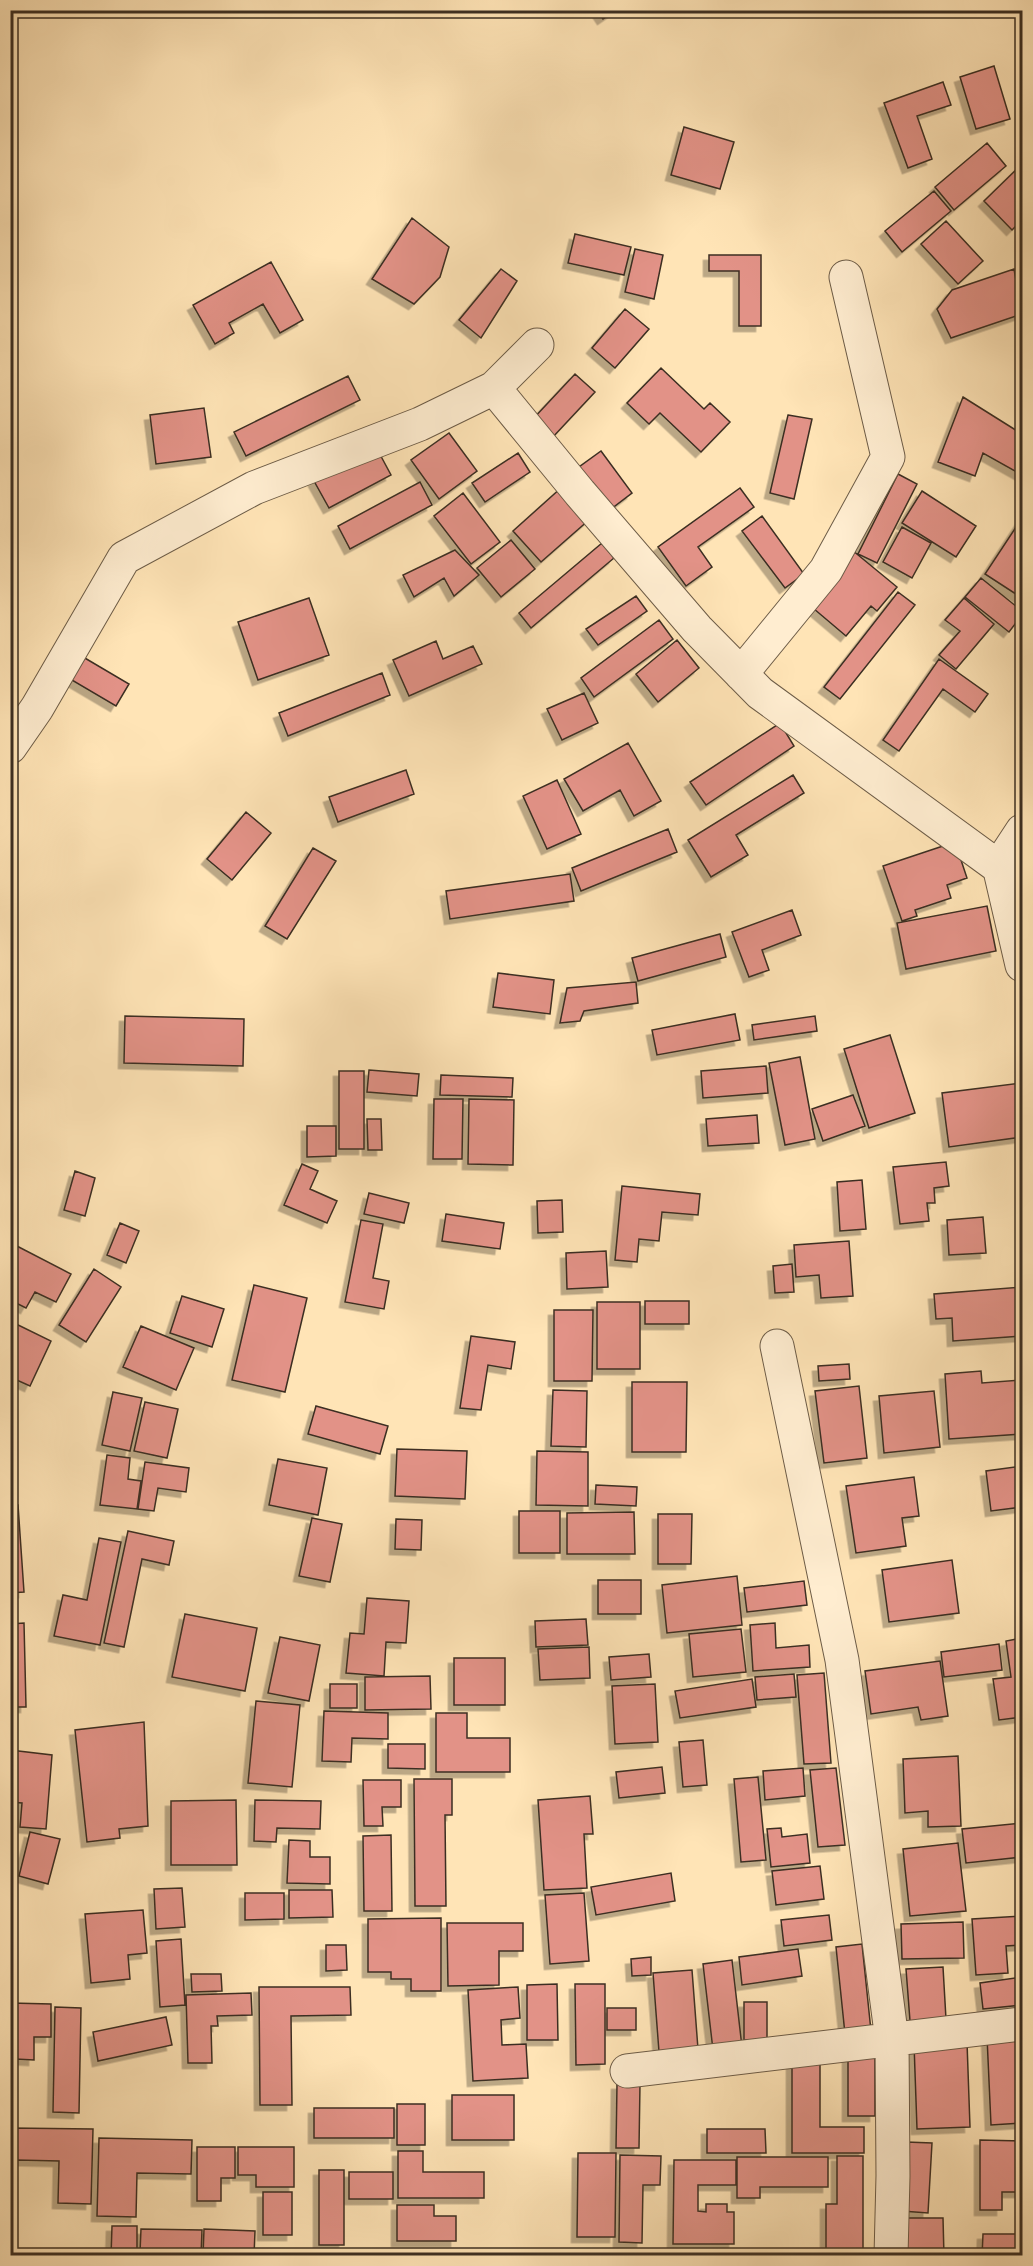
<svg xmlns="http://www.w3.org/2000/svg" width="1033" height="2266" viewBox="0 0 1033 2266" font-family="'Sorts Mill Goudy',serif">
<defs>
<filter id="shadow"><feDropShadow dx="-5.5" dy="5.5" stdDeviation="0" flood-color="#0004"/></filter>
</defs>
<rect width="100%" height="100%" fill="#ffe4b6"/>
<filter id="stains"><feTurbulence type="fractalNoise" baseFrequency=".00333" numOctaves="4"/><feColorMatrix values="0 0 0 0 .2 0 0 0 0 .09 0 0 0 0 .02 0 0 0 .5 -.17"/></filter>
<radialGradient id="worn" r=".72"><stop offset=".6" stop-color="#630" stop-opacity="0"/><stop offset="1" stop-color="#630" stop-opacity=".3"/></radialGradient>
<path fill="#e29287" stroke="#3c2f22" stroke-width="1.5" filter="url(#shadow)" d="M597,10H616L603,19Z
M994,66L1010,119L976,129L960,77Z
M943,82L951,105L917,116L932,159L908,168L884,103Z
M684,127L734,142L720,189L671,175Z
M987,143L1006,166L954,210L935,187Z
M1022,164V220L1012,230L984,201Z
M934,191L951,211L902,252L885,231Z
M412,218L449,247L440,277L414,304L372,279Z
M946,221L983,261L958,284L921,244Z
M575,234L631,247L624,275L568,263Z
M635,249L663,255L654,299L625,292Z
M709,255H761V326H739V271H709Z
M271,262L303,320L280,333L263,304L229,323L234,333L215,344L193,305Z
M501,269L517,281L481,338L459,320Z
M1014,269L1022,314L951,338L937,309L952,290Z
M625,309L649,329L615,368L592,348Z
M661,368L704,409L710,403L730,422L701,452L660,413L649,424L627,403Z
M575,374L595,392L552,438L532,420Z
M348,376L360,400L246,456L234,432Z
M963,397L1022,434V475L983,453L975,476L938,462Z
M204,408L211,457L156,464L150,415Z
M788,415L812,419L794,499L770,493Z
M449,433L477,471L439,499L411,460Z
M376,447L391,475L329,508L314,481Z
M601,451L632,493L611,509L579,467Z
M518,453L530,472L485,502L472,483Z
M898,474L917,484L877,563L858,554Z
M420,482L432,505L350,549L338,526Z
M562,487L590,519L541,562L513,531Z
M740,488L754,507L698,547L712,567L686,586L658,547Z
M922,491L976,526L956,557L902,523Z
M463,493L500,542L471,564L434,516Z
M762,516L804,574L785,588L742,531Z
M1022,518V598L985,574Z
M902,527L931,543L912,578L883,562Z
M511,540L535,569L501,597L477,568Z
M602,543L614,558L531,628L519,613Z
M455,550L479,575L454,596L444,578L414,597L403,575Z
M852,550L897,587L877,611L871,606L846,636L807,603Z
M981,578L1022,611V615L1009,632L965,597Z
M898,592L915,605L840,699L824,687Z
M636,596L647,611L598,645L586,629Z
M309,598L329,655L258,680L238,622Z
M964,598L994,624L956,669L939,655L960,631L945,620Z
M659,620L673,639L594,697L581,678Z
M677,640L699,668L658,702L636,674Z
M436,641L443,659L473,646L482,664L409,696L393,660Z
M78,654L129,684L116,706L65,676Z
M939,659L988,694L975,712L943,689L899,751L883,740Z
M382,673L390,695L288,736L279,713Z
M584,693L598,723L562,740L547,709Z
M780,723L794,746L706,805L690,782Z
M628,743L661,801L634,816L620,790L583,811L564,779Z
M406,770L414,794L338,822L329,797Z
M793,775L804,793L736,835L748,855L711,877L688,840Z
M557,780L581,834L547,849L523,796Z
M246,812L271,833L232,880L207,859Z
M668,829L677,852L581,891L572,868Z
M955,842L967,878L947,885L951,898L915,910L917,916L902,921L883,866Z
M313,848L336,861L287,939L265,926Z
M570,874L574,901L450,919L446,891Z
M987,906L996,951L906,969L897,923Z
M792,910L801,935L762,950L769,970L749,977L732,932Z
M720,934L726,957L638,981L632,958Z
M498,973L554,980L550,1014L493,1007Z
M636,982L638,1003L584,1011L580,1021L560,1023L567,988Z
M735,1014L740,1040L657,1055L652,1030Z
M125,1016L244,1019L243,1066L124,1063Z
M815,1016L817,1031L754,1040L752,1025Z
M890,1035L915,1113L869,1128L844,1049Z
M800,1057L815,1139L785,1145L769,1063Z
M766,1066L768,1093L703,1098L701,1071Z
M369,1070L419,1074L417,1096L367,1092Z
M339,1071H364V1149H339Z
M441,1075L513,1078L512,1097L440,1095Z
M1021,1083L1022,1137L949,1147L942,1093Z
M853,1095L865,1126L823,1141L812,1109Z
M434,1099H463L462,1159H433Z
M469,1099L514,1100L513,1165L468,1164Z
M757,1115L759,1143L708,1146L706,1119Z
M367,1119H381L382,1150H368Z
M307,1126H336V1156L307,1157Z
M946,1162L949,1186L934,1188L935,1203H927L929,1221L900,1224L893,1167Z
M302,1164L318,1171L310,1189L337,1201L327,1223L284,1205Z
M75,1171L95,1178L85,1216L64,1210Z
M862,1180L866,1229L840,1231L837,1182Z
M622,1186L700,1194L698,1215L662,1212L659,1241L639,1239L637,1262L615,1260Z
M369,1193L409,1203L404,1223L364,1214Z
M562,1200L563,1232L538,1233L537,1201Z
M446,1214L504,1223L500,1249L442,1241Z
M983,1217L986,1253L949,1255L947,1220Z
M361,1220L383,1224L373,1278L389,1281L384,1309L345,1302Z
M120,1223L139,1231L126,1263L107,1255Z
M849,1241L853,1296L821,1298L819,1275L796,1277L794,1245Z
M13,1244L71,1274L56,1302L35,1292L26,1308L10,1300V1250Z
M606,1251L608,1287L567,1289L566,1253Z
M792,1264L794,1292L775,1293L773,1266Z
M94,1269L121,1287L86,1342L59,1325Z
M254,1285L307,1298L285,1392L232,1380Z
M1022,1287V1336L953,1341L952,1318L936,1319L934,1294Z
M182,1296L224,1309L212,1347L170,1333Z
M645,1301H689V1324H645Z
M597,1302H640V1369H597Z
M554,1310H593L592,1381H554Z
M10,1321L51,1341L30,1386L10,1377Z
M141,1326L194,1348L176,1390L123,1367Z
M471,1336L515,1342L511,1369L488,1365L481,1410L460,1408Z
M849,1364L850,1379L819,1381L818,1366Z
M981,1371L982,1383L1021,1380L1022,1434L949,1439L945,1374Z
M632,1382H687L686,1452H632Z
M859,1386L867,1458L824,1463L815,1391Z
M553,1390L587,1391L586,1447L551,1446Z
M934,1391L940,1447L884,1453L879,1396Z
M113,1392L142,1398L130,1451L102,1445Z
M145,1402L178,1409L167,1458L134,1451Z
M316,1406L388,1426L380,1454L308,1434Z
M397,1449L467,1451L465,1499L395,1496Z
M537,1451L588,1452V1506L536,1505Z
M107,1455L130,1458L128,1479L141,1481L137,1509L100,1505Z
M278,1459L327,1468L318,1515L269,1505Z
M145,1462L189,1468L186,1492L158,1488L154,1511L138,1509Z
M1022,1466V1507L991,1511L986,1471Z
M914,1477L919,1516L902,1518L906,1546L856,1553L846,1486Z
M596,1485L637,1487L636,1506L595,1504Z
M10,1505H18L24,1592L10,1593Z
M519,1511H560V1553H519Z
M634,1512L635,1554H567V1513Z
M658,1514H692L691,1564H658Z
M312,1518L342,1524L330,1582L299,1576Z
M396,1519L422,1520L421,1550L395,1549Z
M128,1531L174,1541L169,1565L142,1559L124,1647L104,1643Z
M99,1538L121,1542L100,1645L54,1636L63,1595L87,1600Z
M952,1560L959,1613L889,1622L882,1570Z
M737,1576L742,1625L667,1633L662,1585Z
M598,1580H641V1614H598Z
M804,1581L807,1605L747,1612L744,1588Z
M367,1598L409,1601L406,1643L386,1642L384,1676L346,1673L350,1633L364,1634Z
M185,1614L257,1628L245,1691L172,1677Z
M586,1619L588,1645L536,1647L535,1621Z
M24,1623L26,1707H10V1624Z
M775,1623L776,1648L809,1645L810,1667L753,1671L750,1625Z
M741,1629L746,1672L693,1677L689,1634Z
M280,1637L320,1645L309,1701L268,1693Z
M1022,1638V1717L999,1720L993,1679L1011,1677L1006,1641Z
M999,1644L1002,1670L944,1677L941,1652Z
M589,1647L590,1678L540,1680L538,1649Z
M649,1654L651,1677L611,1680L609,1657Z
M454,1658H505V1705H454Z
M940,1661L948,1716L921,1720L918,1707L871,1714L865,1671Z
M824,1673L831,1763L804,1764L797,1675Z
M794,1674L796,1697L757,1700L755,1677Z
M430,1676L431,1709L365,1710V1677Z
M752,1679L756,1707L680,1718L675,1691Z
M330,1684H357V1708H330Z
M655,1684L658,1742L615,1744L612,1686Z
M256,1701L300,1705L292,1787L248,1783Z
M324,1711L388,1713V1739L352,1738L351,1762L322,1761Z
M436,1713H467V1738H510V1772H436Z
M144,1722L148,1826L119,1829L120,1838L87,1842L75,1730Z
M703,1740L707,1785L683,1787L679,1742Z
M388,1744H425V1769L388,1768Z
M10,1750L52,1755L46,1829L20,1827L22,1803L10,1802Z
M958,1756L961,1826L928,1827V1811L905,1813L903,1759Z
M662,1767L665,1793L619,1798L616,1772Z
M803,1768L805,1796L765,1800L763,1771Z
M836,1768L845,1845L818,1847L810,1770Z
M758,1777L766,1860L741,1862L734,1779Z
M414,1779H452V1815H445L446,1906H415Z
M363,1780H401V1807H382L383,1826H364Z
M590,1796L593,1834H584L587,1888L544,1890L538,1800Z
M236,1800L237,1865H171V1801Z
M255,1800L321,1801L320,1829L277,1828L276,1842L254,1841Z
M1022,1823V1857L966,1863L962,1829Z
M781,1828L782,1837L807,1834L810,1863L771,1867L767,1829Z
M30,1832L60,1839L48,1884L19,1876Z
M391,1835L392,1911H364L363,1836Z
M289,1840L310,1841V1857H330V1884L287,1883Z
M958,1843L966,1911L910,1916L903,1849Z
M820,1866L824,1899L776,1905L772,1871Z
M671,1873L675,1901L596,1915L591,1887Z
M182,1888L185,1927L156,1929L154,1889Z
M289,1890H332L333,1917L289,1918Z
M245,1893H284V1919L245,1920Z
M584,1893L589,1961L550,1964L545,1895Z
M143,1910L147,1953L128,1955L130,1979L91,1983L85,1914Z
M829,1915L832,1940L784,1946L781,1920Z
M1022,1916V1945L1006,1946L1008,1973L976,1975L972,1919Z
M441,1918V1991H411V1979H391V1972H368V1919Z
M963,1922L964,1958L902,1959L901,1924Z
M447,1923H523V1951H499V1985L448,1986Z
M181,1939L185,2005L160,2007L156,1941Z
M862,1944L871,2031L845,2034L836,1947Z
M326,1945H346L347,1970L326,1971Z
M798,1949L802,1976L742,1985L739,1957Z
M651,1957V1975L632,1976L631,1959Z
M732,1960L742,2047L713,2050L703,1964Z
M943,1967L946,2019L910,2021L906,1969Z
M692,1970L698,2049L659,2052L653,1973Z
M191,1974H221L222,1991L192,1992Z
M1022,1977V2005L983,2009L980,1983Z
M557,1984L558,2040H527V1985Z
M575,1984H605V2064L576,2065Z
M259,1987H350L351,2015L291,2016L292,2105H260Z
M518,1987L520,2018L501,2020L502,2045L526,2044L528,2078L473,2081L468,1990Z
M251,1993L252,2015L217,2016L218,2026H211L212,2063H188L186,1995Z
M744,2002H767V2040H744Z
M10,2003L51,2004V2037H34V2060L16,2059L15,2096H10Z
M55,2007L81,2008L79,2113L53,2112Z
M607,2008H636V2030H607Z
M166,2017L172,2045L98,2061L93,2032Z
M1022,2035V2078H1021L1022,2123L991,2125L987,2037Z
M967,2042L970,2127L917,2129L914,2044Z
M848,2054H875V2116H848Z
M792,2062H820V2127H864V2153H792Z
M617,2084H640L639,2148H616Z
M452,2095H514V2140H452Z
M397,2104H425V2145H397Z
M314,2108H394V2138H314Z
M10,2128L93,2129L91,2204L58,2203L59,2161L17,2160V2177H10Z
M707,2129H765L766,2153H707Z
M99,2138L192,2140L191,2174L137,2173L136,2217L97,2216Z
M980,2140L1022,2141V2192H1002V2210H980Z
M906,2142L932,2143L928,2213L902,2211Z
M197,2147H235V2178H221V2201H197Z
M238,2147H294V2187H256V2175H238Z
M398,2151H423V2172H484V2198H398Z
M578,2153H616L615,2237H577Z
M620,2155L661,2156L660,2185H643L642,2243L619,2242Z
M837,2156H863V2250H826V2204H837Z
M737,2157H828V2187H760V2198H737Z
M674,2160H736V2185H698V2211L706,2212V2204H727V2212H734V2244H673Z
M319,2170H344V2245H319Z
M349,2172H393V2199H349Z
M263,2192H292V2235H263Z
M397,2205H434V2216H456V2241H397Z
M903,2218H943L944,2256H903Z
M112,2226H137V2256H111Z
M141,2229L202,2230L201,2256H179L180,2252H140Z
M204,2229L255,2231L254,2256H203Z
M983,2234H1022V2256H982Z
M317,2252H347V2256H317Z
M635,2254H681V2256H635Z"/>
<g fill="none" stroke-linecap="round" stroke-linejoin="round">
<g stroke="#6d5c47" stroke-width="35">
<path id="minor" d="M494,388L580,493L697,629L760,693L1022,884
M741,674L826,570L888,457L846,277
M10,747L37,708L124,558L254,488L420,424L494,388L537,345
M1022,831L999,866L1022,965
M777,1346L842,1660L892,2040L893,2176L891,2256
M627,2071L1022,2024"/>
</g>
<use href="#minor" stroke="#ffedd0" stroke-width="33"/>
</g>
<rect width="1033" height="2266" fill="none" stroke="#ffe4b6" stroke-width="36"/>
<rect x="12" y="12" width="1009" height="2242" fill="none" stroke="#3c2f22" stroke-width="3"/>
<rect x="18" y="18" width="997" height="2230" fill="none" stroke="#3c2f22" stroke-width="1.5"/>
<rect width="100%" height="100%" filter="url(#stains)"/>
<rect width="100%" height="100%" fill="url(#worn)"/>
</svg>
